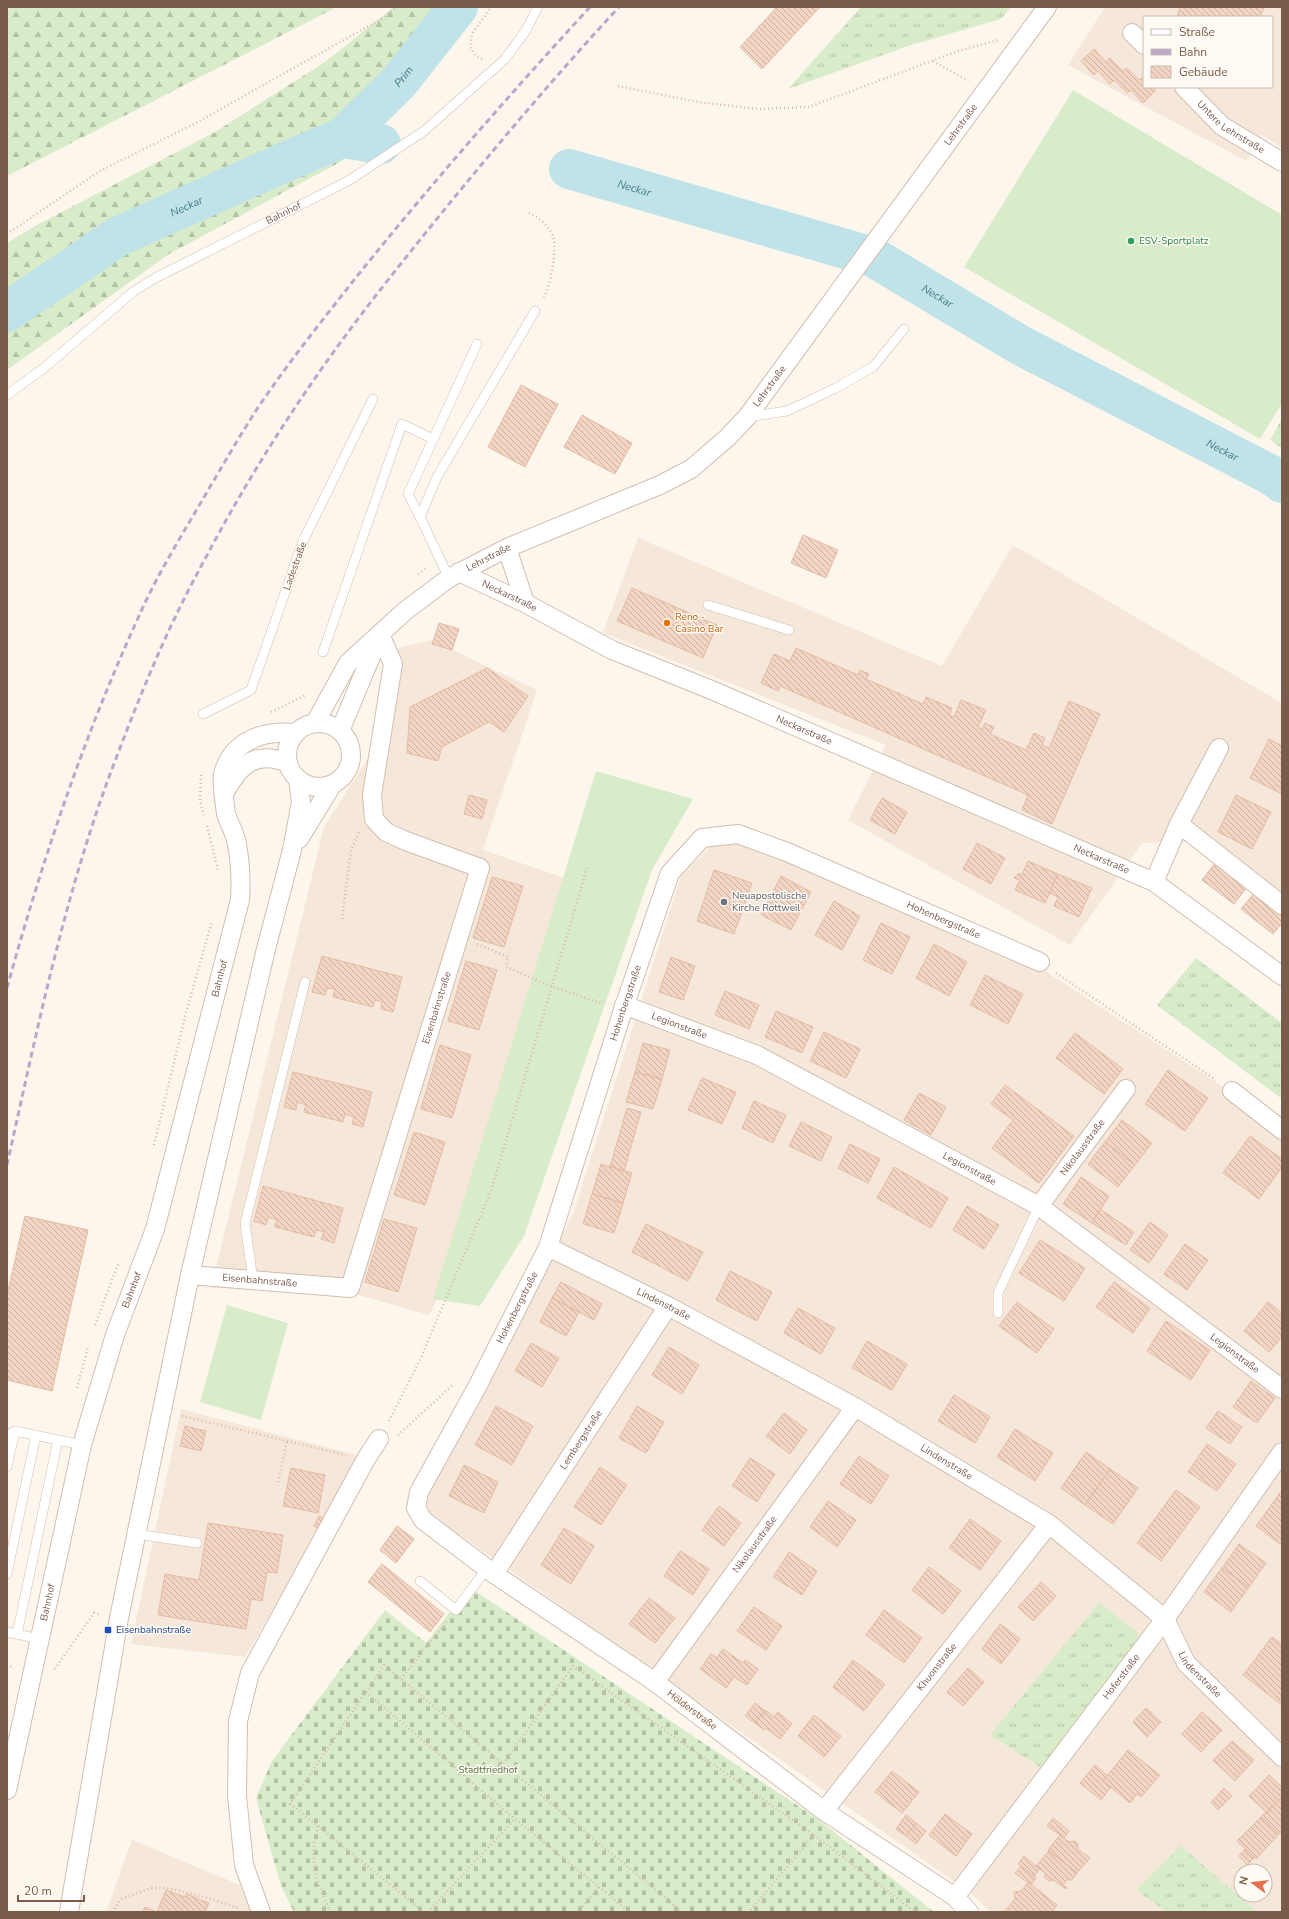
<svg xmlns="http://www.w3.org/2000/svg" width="1289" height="1919" viewBox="0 0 1289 1919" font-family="'Nunito Sans',sans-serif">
<defs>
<pattern id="grass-tufts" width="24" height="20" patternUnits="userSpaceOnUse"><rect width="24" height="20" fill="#d8ecc9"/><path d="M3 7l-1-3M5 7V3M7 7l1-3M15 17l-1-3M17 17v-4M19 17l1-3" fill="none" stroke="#b4c2a5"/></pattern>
<pattern id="forest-firs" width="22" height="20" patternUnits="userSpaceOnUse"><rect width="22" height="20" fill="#d8ecc9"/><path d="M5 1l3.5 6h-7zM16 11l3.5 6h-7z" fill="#b4c2a5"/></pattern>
<pattern id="cemetery-stones" width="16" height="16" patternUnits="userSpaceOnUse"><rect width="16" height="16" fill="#d8ecc9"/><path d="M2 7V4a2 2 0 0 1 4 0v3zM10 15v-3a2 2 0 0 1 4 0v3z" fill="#b4c2a5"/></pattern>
<pattern id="building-back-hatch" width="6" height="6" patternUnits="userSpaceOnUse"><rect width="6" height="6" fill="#f3d5c3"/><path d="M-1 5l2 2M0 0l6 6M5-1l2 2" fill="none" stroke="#cab0a1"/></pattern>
</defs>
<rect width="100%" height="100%" fill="#fdf6ec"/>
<path fill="#f5e8da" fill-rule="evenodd" d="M1105,7H1282V148L1262,135L1246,161L1068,65ZM1144,17H1272V87H1144Z
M638,538L942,666L1013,545L1282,703V899L1203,841L1142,843L1070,945L848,820L886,745L603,633Z
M432,640L537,690L483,850L576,882L458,1260L429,1315L348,1292L211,1288L324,827L368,758L398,648Z
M715,842L773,843L1039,967L1282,1125V1912H991L969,1892L424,1510L427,1489L573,1214L681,876ZM1241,1871H1265V1895H1241Z
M181,1409L364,1457L245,1657L131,1644Z
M132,1840L240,1885L251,1912H106Z"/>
<path fill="url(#grass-tufts)" d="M861,7H1011L1001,19L911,45L788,89Z
M1282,419V448L1270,440Z
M1196,958L1282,1023V1099L1157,1005Z
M1099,1603L1136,1631L1141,1644L1048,1772L990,1735Z
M1181,1846L1257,1912H1167L1136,1890Z"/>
<path fill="url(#forest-firs)" d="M7,7H337L7,176Z
M394,7H475L378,103L342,161L169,254L7,370V243L37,225L215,132L325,62Z"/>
<path fill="url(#cemetery-stones)" d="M469,1587L818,1819L934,1912H294L281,1886L256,1798L272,1761L385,1610L426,1643Z"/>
<path fill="#d8ecc9" d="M1073,90L1282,215V403L1260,439L964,267Z
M596,771L693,799L652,870L524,1236L480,1306L433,1299Z
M227,1305L288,1323L261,1420L200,1402Z"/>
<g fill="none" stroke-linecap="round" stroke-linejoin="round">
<g stroke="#bfe3e8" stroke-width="40">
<path id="s1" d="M342,138L399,82L458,7"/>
<path id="s2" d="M569,169L873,257L1020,345L1273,476L1282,483"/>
<path id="s3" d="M7,312L117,237L294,158L342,138L381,144"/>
</g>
</g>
<path fill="url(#building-back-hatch)" stroke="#e6bba3" d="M777,7H820L762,69L740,47Z
M1180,7H1264L1260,17H1177Z
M1094,49L1106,62L1110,58L1123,71L1127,68L1139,80L1143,77L1144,87H1153L1156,90L1143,103L1131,90L1127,93L1114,80L1110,84L1098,71L1094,75L1081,61Z
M521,385L558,404L525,467L488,447Z
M582,415L632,443L615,474L564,447Z
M803,535L838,550L826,578L791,563Z
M632,588L717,625L703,658L617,621Z
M439,623L459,629L452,650L432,644Z
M796,648L858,675L860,670L869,674L866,679L923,704L926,697L952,708L949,715L954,717L961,700L986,710L978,727L982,729L985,723L994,727L990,734L1026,750L1034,733L1045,738L1042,745L1049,748L1069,701L1100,714L1052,824L1022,810L1028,795L780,686L778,691L761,683L774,654L790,661Z
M487,668L528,696L504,732L489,722L442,747L438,761L407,753L410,707Z
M1269,739L1282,746V794L1250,778Z
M469,795L487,800L482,819L464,814Z
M1236,795L1271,812L1252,849L1218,832Z
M882,798L907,812L895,834L870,820Z
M977,843L1005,858L991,884L963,869Z
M1028,861L1058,874L1045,903L1015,890L1020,880L1014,878L1019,873L1022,875Z
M1215,863L1247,887L1234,904L1202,880Z
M714,870L752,883L734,934L697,921Z
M1058,874L1092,888L1079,917L1054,906L1058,897L1049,893Z
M781,876L811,892L791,930L761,915Z
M492,877L523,886L504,947L473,938Z
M1255,892L1282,913V923L1273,934L1241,909Z
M834,901L860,916L842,950L815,935Z
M881,923L910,937L892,974L863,960Z
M934,944L967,962L949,996L916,978Z
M322,956L402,977L393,1012L381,1009L382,1002L375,1000L373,1007L333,997L335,989L327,988L325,995L312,992Z
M671,957L695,966L683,1000L659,992Z
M466,961L497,970L479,1030L448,1021Z
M985,975L1023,994L1008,1024L970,1005Z
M725,991L759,1005L749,1029L715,1015Z
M776,1011L813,1027L802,1053L765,1037Z
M824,1032L860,1049L846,1078L810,1061Z
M1075,1033L1123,1069L1104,1094L1056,1058Z
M643,1043L670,1050L662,1079L635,1072Z
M440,1045L471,1055L452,1118L421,1109Z
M1168,1070L1208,1098L1185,1131L1145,1104Z
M293,1072L372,1092L363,1127L352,1124L354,1117L345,1114L343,1122L304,1112L306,1105L297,1102L296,1110L284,1107Z
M635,1072L662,1079L653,1109L626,1102Z
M702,1078L736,1092L722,1124L688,1110Z
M1005,1085L1074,1136L1039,1183L992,1148L1013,1120L991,1104Z
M919,1093L946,1107L931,1135L904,1120Z
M754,1101L786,1115L773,1143L742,1128Z
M627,1108L641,1112L624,1171L610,1167Z
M1122,1120L1152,1143L1135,1165L1105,1142Z
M801,1122L832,1137L821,1161L789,1146Z
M414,1132L445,1142L425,1205L394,1195Z
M1250,1136L1282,1159V1167L1259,1199L1223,1173Z
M1105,1142L1135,1165L1118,1187L1088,1164Z
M850,1144L880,1159L868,1183L838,1168Z
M601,1164L632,1173L623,1203L592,1194Z
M894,1167L948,1198L931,1228L877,1198Z
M1081,1177L1109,1196L1092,1223L1063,1204Z
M263,1186L343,1208L334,1243L321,1239L324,1232L316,1230L314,1237L275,1227L277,1220L268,1217L266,1225L254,1221Z
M592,1194L623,1203L614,1233L583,1224Z
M967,1206L999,1225L984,1249L953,1230Z
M1100,1209L1134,1232L1126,1245L1092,1223Z
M25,1216L88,1230L52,1391L7,1380V1295Z
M384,1219L417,1228L398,1292L365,1282Z
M1150,1222L1168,1235L1149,1263L1130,1250Z
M646,1224L703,1252L688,1281L632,1252Z
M1040,1240L1085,1268L1064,1301L1019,1273Z
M1185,1244L1208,1260L1187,1290L1164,1274Z
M730,1271L772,1292L757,1321L716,1300Z
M561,1282L602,1304L594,1320L552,1298Z
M1114,1282L1150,1308L1133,1333L1096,1307Z
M552,1298L579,1312L566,1336L540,1322Z
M1017,1302L1054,1329L1037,1353L999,1326Z
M1268,1302L1282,1313V1337L1269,1352L1244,1331Z
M798,1308L835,1328L821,1354L784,1333Z
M1166,1321L1210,1350L1191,1380L1147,1351Z
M867,1341L907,1364L892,1390L852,1368Z
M531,1343L559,1358L542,1387L515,1371Z
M669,1347L699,1365L682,1394L652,1375Z
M1251,1381L1275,1398L1257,1423L1233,1407Z
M954,1395L990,1417L975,1443L938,1421Z
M496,1406L533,1426L512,1465L475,1445Z
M637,1406L664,1422L646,1453L619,1438Z
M1218,1411L1242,1427L1230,1444L1206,1428Z
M784,1413L807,1430L790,1454L766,1436Z
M185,1426L206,1431L201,1451L180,1446Z
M1015,1429L1053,1453L1035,1481L997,1457Z
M1207,1444L1236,1464L1217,1491L1188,1472Z
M1086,1452L1110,1469L1085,1505L1061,1488Z
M859,1456L889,1476L871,1504L840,1484Z
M750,1458L775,1474L757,1502L732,1486Z
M464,1465L498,1482L484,1513L449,1496Z
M600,1467L627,1485L601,1525L574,1507Z
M291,1468L325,1475L318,1513L283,1506Z
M1110,1469L1138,1488L1113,1524L1085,1505Z
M1176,1490L1200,1507L1161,1561L1137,1543Z
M1282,1490V1541L1280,1544L1256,1526Z
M828,1501L856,1520L837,1547L810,1527Z
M719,1506L741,1523L724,1546L702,1530Z
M319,1516L327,1520L323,1530L314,1526Z
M970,1519L1001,1541L980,1570L949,1548Z
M208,1523L283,1535L277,1573L267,1572L262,1601L251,1599L246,1629L158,1615L165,1574L199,1580Z
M397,1526L414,1539L396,1563L380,1550Z
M564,1528L594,1546L571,1584L541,1565Z
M1239,1544L1266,1563L1249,1587L1222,1568Z
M680,1551L709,1569L693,1595L664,1576Z
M789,1552L817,1571L802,1595L773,1577Z
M382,1564L444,1614L430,1632L368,1582Z
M929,1567L961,1591L943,1614L912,1590Z
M1222,1568L1249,1587L1231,1612L1204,1592Z
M1041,1582L1056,1596L1033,1621L1018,1607Z
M649,1598L675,1618L655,1643L629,1624Z
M754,1607L782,1626L766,1650L737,1631Z
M884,1610L922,1638L904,1663L866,1635Z
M1000,1624L1020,1639L1001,1664L982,1649Z
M1272,1637L1282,1644V1705L1243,1675Z
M723,1649L743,1663L745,1660L758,1669L747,1685L734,1677L726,1688L700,1669L711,1654L717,1658Z
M853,1660L885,1684L864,1711L833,1687Z
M968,1668L984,1682L963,1706L947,1692Z
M755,1703L765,1711L755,1723L745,1716Z
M1146,1708L1161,1722L1147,1737L1133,1722Z
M765,1710L774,1717L778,1712L792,1724L780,1739L766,1728L764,1730L755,1723Z
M1202,1712L1222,1730L1201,1752L1182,1734Z
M814,1715L841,1736L824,1757L798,1736Z
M1232,1741L1254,1760L1235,1781L1213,1760Z
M1128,1750L1160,1775L1141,1797L1137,1794L1130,1803L1103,1781Z
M1095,1765L1107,1775L1103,1781L1111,1787L1101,1800L1080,1783Z
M892,1771L919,1792L902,1813L875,1792Z
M1269,1775L1282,1787V1797L1267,1813L1249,1796Z
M1224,1788L1232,1796L1218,1810L1211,1802Z
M1282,1797V1831L1279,1834L1261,1817Z
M945,1814L972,1834L956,1856L929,1835Z
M906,1815L916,1823L906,1836L896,1829Z
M1261,1817L1279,1834L1256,1859L1237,1841Z
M1053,1818L1069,1831L1064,1838L1047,1826Z
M916,1823L926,1831L916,1844L906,1836Z
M1060,1835L1069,1842L1075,1841L1078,1844V1849L1090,1858L1077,1873L1048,1850Z
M1245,1849L1255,1857L1247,1865L1239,1856Z
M1049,1851L1077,1873L1072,1880H1067L1063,1885L1067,1888L1066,1889L1053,1880L1049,1881L1045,1878V1873L1036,1866Z
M1024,1856L1040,1869L1034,1876L1018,1864Z
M1021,1866L1036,1878L1031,1885L1015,1873Z
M1028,1882L1057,1905L1052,1912H1004L1015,1899L1014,1892L1021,1891Z
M166,1890L185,1897L186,1894L209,1903L205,1912H157Z
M145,1907L157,1912H142Z"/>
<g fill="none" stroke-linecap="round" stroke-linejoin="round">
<g stroke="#d1beb0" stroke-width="10">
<g id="lane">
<path id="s4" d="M7,395L44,368L134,291L157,277L348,181L424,131L504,60L525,32L538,7"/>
<path d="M748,417L787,411L836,388L874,366L904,329"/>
<path d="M420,517L408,494L477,344"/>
<path d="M449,578L420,517L437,477L535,311"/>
<path d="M708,605L789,630"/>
<path d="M323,652L402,424L433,439"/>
<path d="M203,714L251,690L303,541L373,399"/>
<path d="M253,1280L245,1223L305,982"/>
<path d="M998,1313V1293L1039,1206"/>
<path d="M7,1436L15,1431L82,1445"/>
<path d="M7,1467L15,1431"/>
<path d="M136,1534L197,1543"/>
<path d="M7,1574L36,1435"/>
<path d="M420,1581L456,1610L487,1568"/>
<path d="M7,1632L40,1639"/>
<path d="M17,1634L58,1440"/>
</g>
</g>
<g stroke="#d1beb0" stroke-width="20">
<g id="street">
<path d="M1132,33L1144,45"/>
<path id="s5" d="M1184,87L1222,126L1282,162"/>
<path d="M507,548L525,603"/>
<path id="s6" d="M459,572L525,603L612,650L714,691L1154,882L1282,976"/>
<circle cx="319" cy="755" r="32"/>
<path id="s7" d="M315,723L348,663L405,611L449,578L507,548L660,485L691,469L727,438L747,417L1047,7"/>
<path d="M340,731L379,637"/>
<path d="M225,792C240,764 256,750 288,763"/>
<path d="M1179,824L1282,905"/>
<path d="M299,839L332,785"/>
<path d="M1154,882L1179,824L1219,748"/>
<path id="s8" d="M624,1005L757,1055L1039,1206L1282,1389"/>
<path d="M1232,1091L1282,1130"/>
<path id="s9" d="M1039,1206L1126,1089"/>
<path id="s10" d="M548,1247L668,1306L855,1407L1049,1524L1165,1619L1186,1663L1282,1757"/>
<path id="s11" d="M190,1275L350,1288L480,868L406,841L386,832L374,819L372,795L393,664L380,634"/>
<path id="s12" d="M494,1574L668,1306"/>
<path id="s13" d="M655,1682L855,1407"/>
<path id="s14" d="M7,1790L82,1445L115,1335L155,1229L240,900C241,882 241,864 237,845C236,834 229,824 226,814C225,805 221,782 223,774C232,740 264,730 296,733"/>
<path id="s15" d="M824,1811L1049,1524"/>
<path id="s16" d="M955,1897L1165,1619L1282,1452"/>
<path d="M69,1912L119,1618L190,1275L266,949L292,850L301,802L298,779"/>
<path d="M261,1912L244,1865L237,1796L238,1721L250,1673L366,1459L379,1439"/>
<path id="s17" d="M969,1912L955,1897L824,1811L655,1682L494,1574L423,1520L416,1508L419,1492L477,1387L548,1247L623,1010L670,873L702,838L738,834L787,852L1040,962"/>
</g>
</g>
<path stroke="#d9b8a5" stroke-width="2.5" stroke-dasharray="1 3" stroke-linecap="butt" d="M482,59L476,56L470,47L472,34L491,7
M933,61L968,81
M618,86L698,102L758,109L809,107L958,51L998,40
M529,213C538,217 548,225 553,236C558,249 550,288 543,299
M7,234L100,171L194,124L383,18L396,7
M418,574L427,567
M271,712L306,695
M201,775L200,801L204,815
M207,826L218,870
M342,919L351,850L359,832
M477,944L508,957L506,967L551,986L603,1004
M1056,973L1216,1080
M154,1145L187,1009L212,921
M95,1325L119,1262
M77,1388L88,1347
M182,1416L346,1455
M389,1421L420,1360L491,1191L587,868
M398,1435L454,1384
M278,1482L287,1441
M7,1664L13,1668
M55,1669L94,1613L99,1614
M401,1679L447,1621
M366,1692L515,1819
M503,1764L573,1666L814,1835L749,1912
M318,1826L424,1912
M814,1835L915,1912
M599,1887L629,1912
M112,1912L121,1899L151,1888H167L205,1897L238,1908
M330,1912C316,1878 308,1863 318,1826L290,1804L384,1665L682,1912
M428,1912L515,1819L599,1887L578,1912"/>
<use href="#lane" stroke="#fff" stroke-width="9"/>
<use href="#street" stroke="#fff" stroke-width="18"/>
<path stroke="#b9a8c9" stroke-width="3" stroke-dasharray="6 4" stroke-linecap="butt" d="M7,988C42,861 84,736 139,616C156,577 179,540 200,504C219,472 237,440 257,409C288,363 324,318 358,275C432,183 510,94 590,7
M7,1165C36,1035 63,902 109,777C135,708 162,639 197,574C233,505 273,438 318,374C356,319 398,267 440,215C498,144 557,74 619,7"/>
</g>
<circle fill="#2e9e5b" stroke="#fffaf3" stroke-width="1.5" cx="1131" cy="241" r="4"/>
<circle fill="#e8710a" stroke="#fffaf3" stroke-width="1.5" cx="667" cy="623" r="4"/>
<circle fill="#6b7280" stroke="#fffaf3" stroke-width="1.5" cx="724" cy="902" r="4"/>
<rect fill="#1a4fb4" stroke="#fffaf3" stroke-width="1.5" x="104" y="1626" width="8" height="8" rx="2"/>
<g text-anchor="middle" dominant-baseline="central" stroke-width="3" stroke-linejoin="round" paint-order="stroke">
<g font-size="10" fill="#7a5c4d" stroke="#fffaf3">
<text stroke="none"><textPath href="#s7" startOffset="905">Lehrstraße</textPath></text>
<text stroke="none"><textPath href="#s5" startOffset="62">Untere Lehrstraße</textPath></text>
<text stroke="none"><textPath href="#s4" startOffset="333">Bahnhof</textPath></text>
<text stroke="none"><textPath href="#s7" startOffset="581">Lehrstraße</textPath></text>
<text stroke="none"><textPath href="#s7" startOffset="245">Lehrstraße</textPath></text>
<text transform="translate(295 566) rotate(-70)">Ladestraße</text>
<text stroke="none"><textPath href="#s6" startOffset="56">Neckarstraße</textPath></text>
<text stroke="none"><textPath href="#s6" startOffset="380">Neckarstraße</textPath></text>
<text stroke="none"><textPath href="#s6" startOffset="704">Neckarstraße</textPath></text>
<text stroke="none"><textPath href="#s17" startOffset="1680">Hohenbergstraße</textPath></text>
<text stroke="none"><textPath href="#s14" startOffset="840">Bahnhof</textPath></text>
<text stroke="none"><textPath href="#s17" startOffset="1236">Hohenbergstraße</textPath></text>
<text stroke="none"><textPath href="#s11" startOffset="454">Eisenbahnstraße</textPath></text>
<text stroke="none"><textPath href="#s8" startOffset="59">Legionstraße</textPath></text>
<text stroke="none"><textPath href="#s9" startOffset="73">Nikolausstraße</textPath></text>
<text stroke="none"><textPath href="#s8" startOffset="383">Legionstraße</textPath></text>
<text stroke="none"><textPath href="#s11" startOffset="70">Eisenbahnstraße</textPath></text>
<text stroke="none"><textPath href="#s14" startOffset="516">Bahnhof</textPath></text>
<text stroke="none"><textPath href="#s10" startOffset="129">Lindenstraße</textPath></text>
<text stroke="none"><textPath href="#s17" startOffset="912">Hohenbergstraße</textPath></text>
<text stroke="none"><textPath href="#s8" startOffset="707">Legionstraße</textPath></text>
<text stroke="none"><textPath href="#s12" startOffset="160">Lembergstraße</textPath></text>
<text stroke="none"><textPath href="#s10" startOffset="453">Lindenstraße</textPath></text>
<text stroke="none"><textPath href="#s13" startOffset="170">Nikolausstraße</textPath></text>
<text stroke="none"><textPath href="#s14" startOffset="192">Bahnhof</textPath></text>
<text stroke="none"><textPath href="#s15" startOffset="183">Khuonstraße</textPath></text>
<text stroke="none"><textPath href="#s10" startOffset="789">Lindenstraße</textPath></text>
<text stroke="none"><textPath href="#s16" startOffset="276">Hoferstraße</textPath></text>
<text transform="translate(692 1710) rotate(37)">Hölderstraße</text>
</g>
<g font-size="10" fill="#27864d" stroke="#fffaf3" text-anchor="start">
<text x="1139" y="241">ESV-Sportplatz</text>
</g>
<g font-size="10" fill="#c56008" stroke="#fffaf3" text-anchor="start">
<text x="675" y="617">Reno -<tspan x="675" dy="12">Casino Bar</tspan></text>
</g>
<g font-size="10" fill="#5b616d" stroke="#fffaf3" text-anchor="start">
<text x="732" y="896">Neuapostolische<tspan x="732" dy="12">Kirche Rottweil</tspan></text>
</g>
<g font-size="10" fill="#164399" stroke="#fffaf3" text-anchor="start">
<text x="116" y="1630">Eisenbahnstraße</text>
</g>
<g font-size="10" fill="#537a41" stroke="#fffaf3">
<text x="488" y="1770">Stadtfriedhof</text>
</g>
<g font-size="11" font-style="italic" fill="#437c86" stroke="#fffaf3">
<text stroke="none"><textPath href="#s1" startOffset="87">Prim</textPath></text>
<text stroke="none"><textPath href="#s2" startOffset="68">Neckar</textPath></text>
<text stroke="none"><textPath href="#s3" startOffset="209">Neckar</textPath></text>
<text stroke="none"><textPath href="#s2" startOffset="392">Neckar</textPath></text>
<text stroke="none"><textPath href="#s2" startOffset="716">Neckar</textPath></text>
</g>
</g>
<rect width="1289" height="1919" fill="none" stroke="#7a5c4d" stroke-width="16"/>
<rect x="1143" y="16" width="130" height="72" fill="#fffaf3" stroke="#cabbb1"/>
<rect x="1151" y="29" width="20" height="6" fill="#ffffff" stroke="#cabbb1"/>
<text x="1179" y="36" font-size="12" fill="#7a5c4d">Straße</text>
<rect x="1151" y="49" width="20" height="6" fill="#b9a8c9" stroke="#cabbb1"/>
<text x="1179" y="56" font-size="12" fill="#7a5c4d">Bahn</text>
<rect x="1151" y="66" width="20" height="12" fill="url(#building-back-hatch)" stroke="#cabbb1"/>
<text x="1179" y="76" font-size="12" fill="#7a5c4d">Gebäude</text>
<g transform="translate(1253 1883) rotate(285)"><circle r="19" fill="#fffaf3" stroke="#cabbb1"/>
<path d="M0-3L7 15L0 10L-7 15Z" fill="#e76f51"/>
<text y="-6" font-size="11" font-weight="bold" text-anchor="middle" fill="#7a5c4d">N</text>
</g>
<path d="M18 1895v6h66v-6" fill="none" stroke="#7a5c4d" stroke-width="2"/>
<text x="24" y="1895" font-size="12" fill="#7a5c4d" stroke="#fffaf3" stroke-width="3" paint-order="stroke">20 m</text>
</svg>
